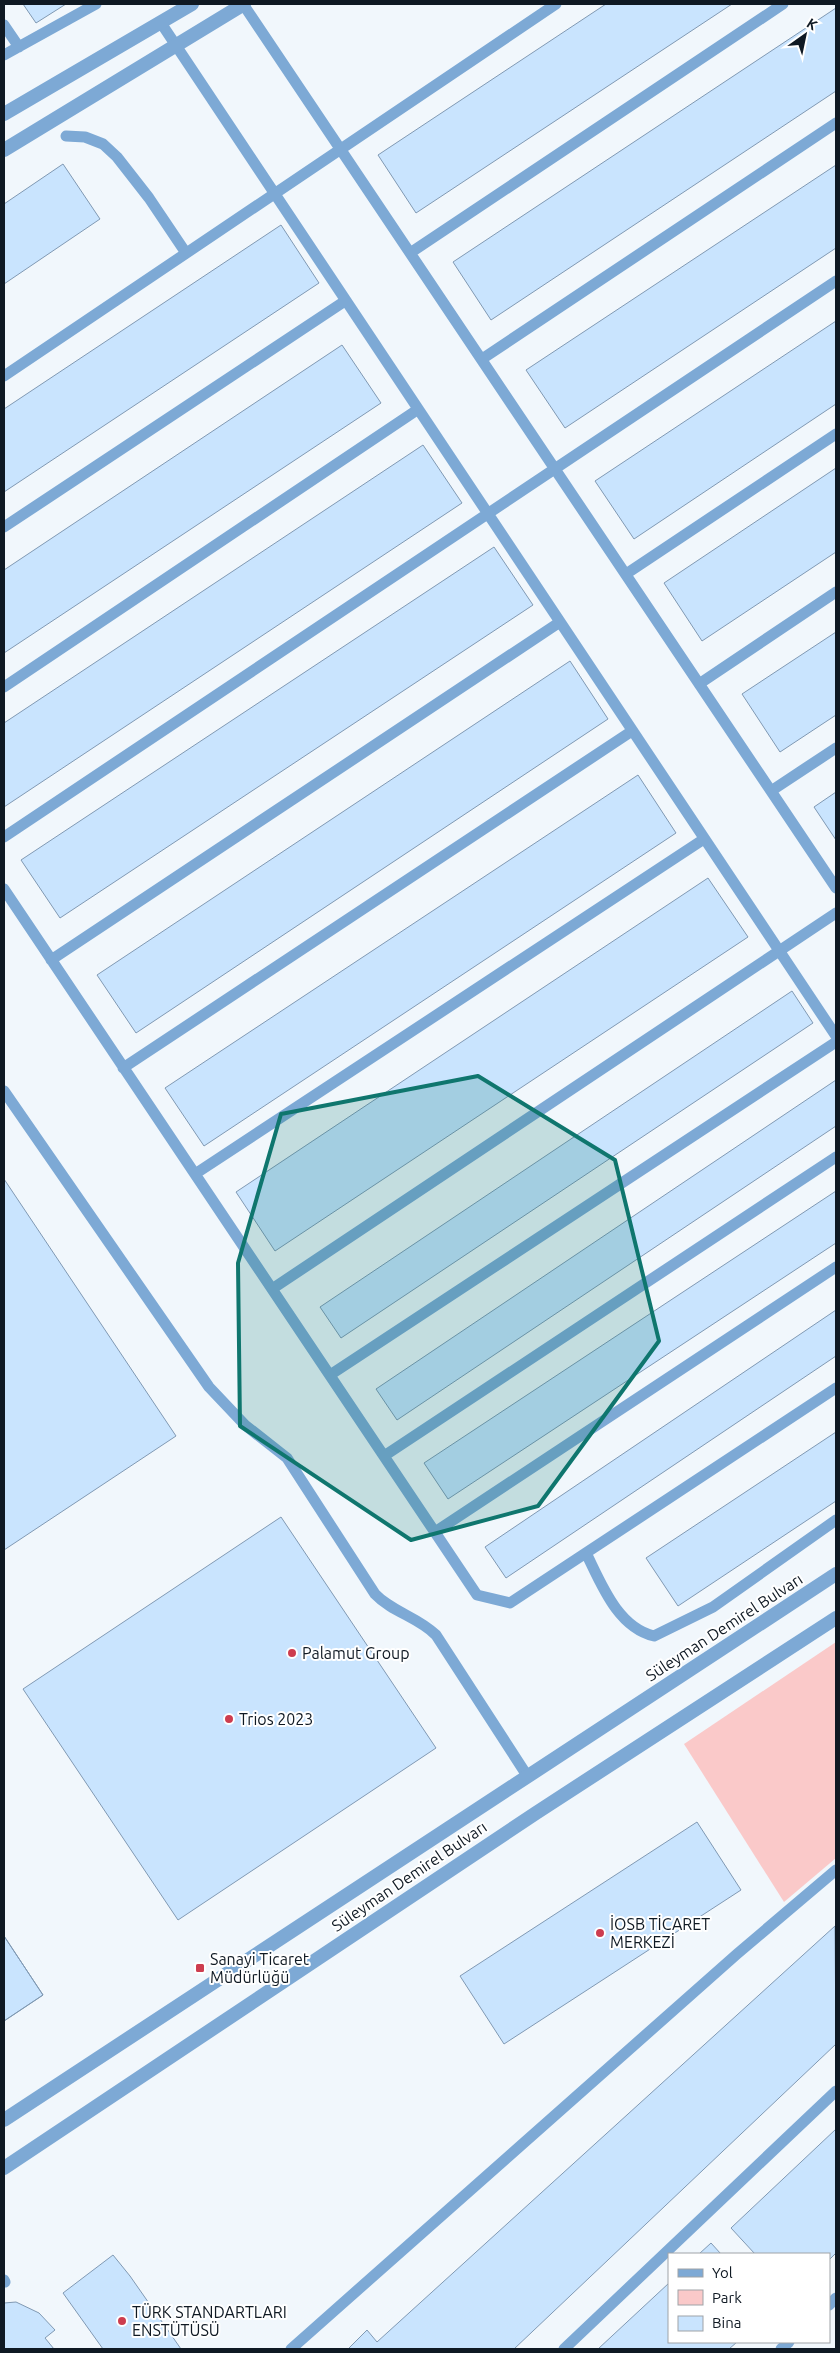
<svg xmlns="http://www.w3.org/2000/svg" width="840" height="2353" viewBox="0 0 840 2353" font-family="Ubuntu,sans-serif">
<rect width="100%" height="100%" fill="#f1f7fc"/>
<path fill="#fac9c9" d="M836,1642V1858L784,1902L684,1744Z"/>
<path fill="#c9e4fe" stroke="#8099b3" d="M23,4H66L36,23Z
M606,4H732L416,213L378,155Z
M836,8V91L491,320L453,262Z
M63,164L100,219L4,284V204Z
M836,165V248L565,428L526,370Z
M281,225L319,283L4,492V409Z
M836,321V404L634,539L595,481Z
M342,345L381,403L4,653V570Z
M423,445L462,503L4,807V723Z
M836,468V552L702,641L664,583Z
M494,547L533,605L60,918L21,860Z
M836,632V715L780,752L742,694Z
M570,661L608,719L136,1033L97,975Z
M638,775L676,833L204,1146L165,1088Z
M836,792V840L814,807Z
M708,878L748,937L275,1251L236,1192Z
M792,991L813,1023L341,1338L320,1307Z
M836,1080V1126L397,1420L376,1389Z
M4,1179L176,1436L4,1550Z
M836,1191V1243L448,1499L424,1463Z
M836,1310V1356L506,1578L485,1547Z
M836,1432V1501L678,1606L646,1558Z
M281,1517L436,1748L178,1920L23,1689Z
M697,1822L741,1890L504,2044L460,1976Z
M835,1926L836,2044L514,2349H348L367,2330L377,2342Z
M4,1936L43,1995L4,2021Z
M4,1936L43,1995L4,2021Z
M836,2129V2253L829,2260V2254H755L731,2228Z
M711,2243L721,2254H699Z
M113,2255L130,2276L181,2349H103L63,2293Z
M669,2283V2342H737L729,2349H598Z
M16,2302L39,2313L55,2330L45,2338L54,2349H4V2303Z"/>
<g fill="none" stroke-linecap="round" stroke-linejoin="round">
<path stroke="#7da9d5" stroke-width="11" d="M243,4L836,888
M161,23L836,1036
M4,25L19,47
M4,55L96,4
M66,136L85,137L103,144L117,157L149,198L186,253
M410,253L783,4
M482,359L836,123
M4,376L556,4
M4,527L345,301
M626,574L836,434
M699,684L836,592
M4,687L417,410
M771,791L836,748
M4,837L836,281
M4,889L477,1595L510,1603L836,1388
M51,960L560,622
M123,1068L632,731
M4,1091L209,1387L245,1425L287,1458L375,1594C392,1612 418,1617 436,1635L528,1777
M195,1174L704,839
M272,1289L836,913
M330,1375L836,1042
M384,1456L836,1157
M435,1532L836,1267
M586,1553C601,1583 617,1627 654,1636L713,1607L836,1520
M4,2280L5,2282
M829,2305L836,2298
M291,2349L737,1954L836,1870
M564,2349L836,2091
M781,2349L789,2342"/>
<path stroke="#7da9d5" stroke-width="14" d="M4,114L192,4
M4,150L244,4
M4,2120L836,1574
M4,2168L536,1813L836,1618"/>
</g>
<path fill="#0f766e" fill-opacity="0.2" stroke="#0f766e" stroke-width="4" stroke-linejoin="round" d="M478,1076L615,1160L659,1341L538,1506L411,1540L240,1426L238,1263L281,1114Z"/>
<g fill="#cd3d4f" stroke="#fff" stroke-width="2">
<circle cx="292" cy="1653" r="5"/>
<circle cx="229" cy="1719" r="5"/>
<circle cx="600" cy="1933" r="5"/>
<rect x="195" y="1963" width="10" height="10" rx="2.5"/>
<circle cx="122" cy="2321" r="5"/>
</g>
<g text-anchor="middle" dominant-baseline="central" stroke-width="4" stroke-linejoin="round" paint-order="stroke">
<g font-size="16" fill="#0f1923" stroke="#fff">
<text transform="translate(724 1627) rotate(-33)">Süleyman Demirel Bulvarı</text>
<text transform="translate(409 1876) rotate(-34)">Süleyman Demirel Bulvarı</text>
</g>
<g font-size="16" fill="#0f1923" stroke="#fff" text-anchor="start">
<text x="302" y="1653">Palamut Group</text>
<text x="239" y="1719">Trios 2023</text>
<text x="610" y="1924">İOSB TİCARET<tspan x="610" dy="18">MERKEZİ</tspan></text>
<text x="210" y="1959">Sanayi Ticaret<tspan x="210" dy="18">Müdürlüğü</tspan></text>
<text x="132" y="2312">TÜRK STANDARTLARI<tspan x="132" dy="18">ENSTÜTÜSÜ</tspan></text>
</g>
</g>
<rect width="840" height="2353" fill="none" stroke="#0f1923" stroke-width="10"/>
<rect x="668" y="2253" width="162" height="90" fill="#ffffff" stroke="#9fa3a7"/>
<rect x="678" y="2269" width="25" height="8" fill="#7da9d5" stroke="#9fa3a7"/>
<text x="712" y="2278" font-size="15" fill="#0f1923">Yol</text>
<rect x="678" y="2290" width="25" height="15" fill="#fac9c9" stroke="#9fa3a7"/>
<text x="712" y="2303" font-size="15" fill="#0f1923">Park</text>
<rect x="678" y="2316" width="25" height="15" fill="#c9e4fe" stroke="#9fa3a7"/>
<text x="712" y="2328" font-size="15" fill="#0f1923">Bina</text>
<g transform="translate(805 35) rotate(33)" stroke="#ffffff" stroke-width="4" paint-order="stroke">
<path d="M0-4L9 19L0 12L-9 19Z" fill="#0f1923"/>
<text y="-8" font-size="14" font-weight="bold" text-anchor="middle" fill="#0f1923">K</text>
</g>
</svg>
